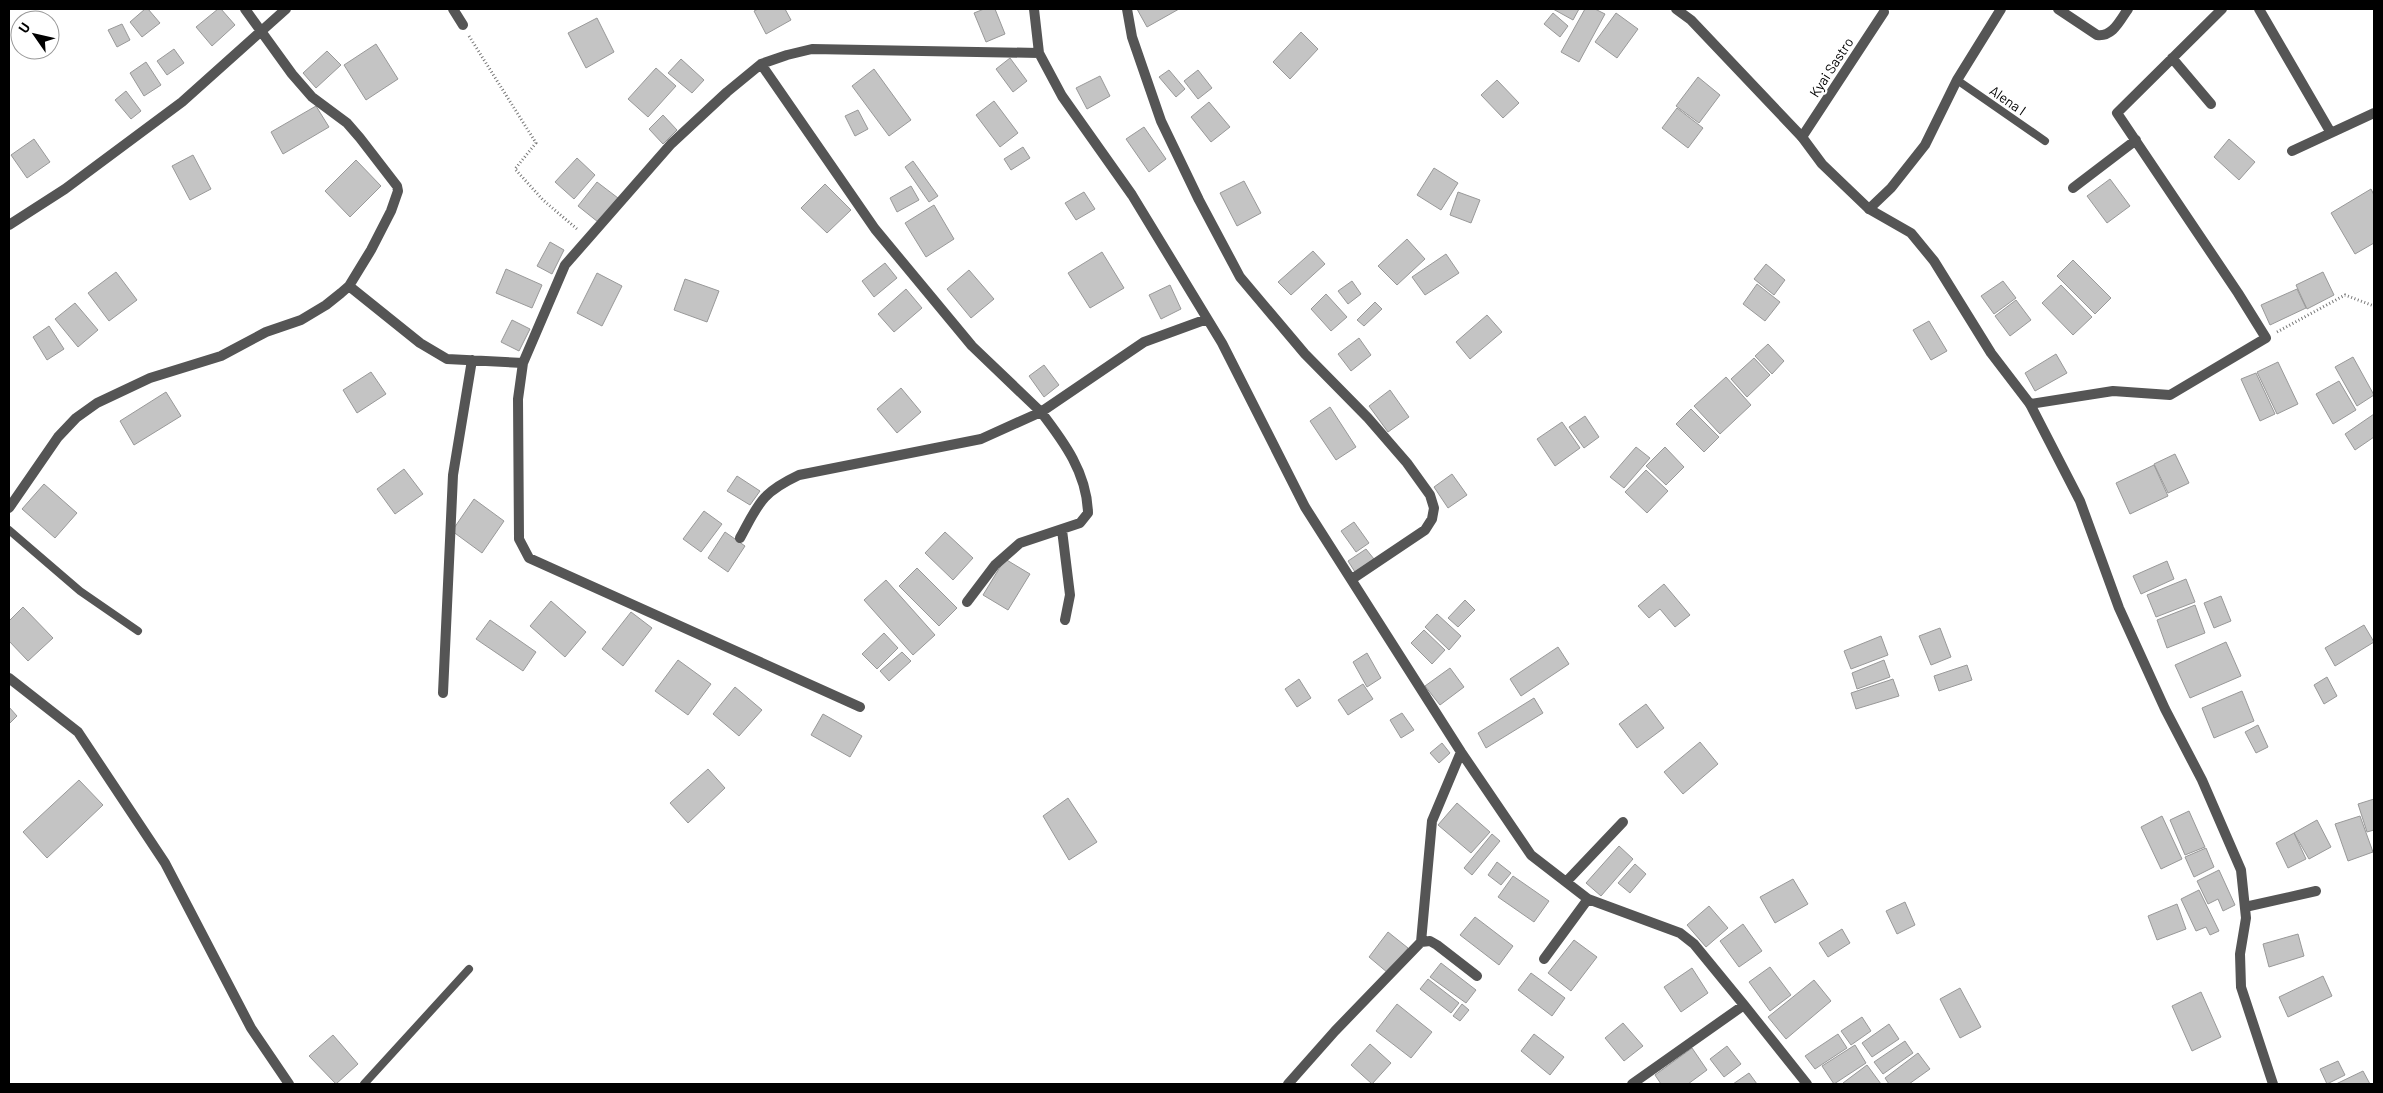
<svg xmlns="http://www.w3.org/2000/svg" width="2383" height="1093" viewBox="0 0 2383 1093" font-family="Barlow,sans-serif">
<rect width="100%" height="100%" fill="#fff"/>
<path fill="#c4c4c4" stroke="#999" d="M145,9H148L160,23L142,37L130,22Z
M218,9H221L235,25L212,46L196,27Z
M758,9H785L791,20L766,34L754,11Z
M984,9H995L1005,34L986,42L974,13Z
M1137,9H1179L1147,27Z
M1553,9H1579L1573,20Z
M1585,9H1595L1605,14L1579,62L1561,52Z
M1553,13L1568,26L1560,37L1544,24Z
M1616,13L1638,29L1617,58L1595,42Z
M597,18L614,52L586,68L568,33Z
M122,24L130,40L117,47L108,30Z
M1301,32L1318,49L1290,79L1273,62Z
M376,44L398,79L366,100L344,65Z
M174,49L184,63L167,75L157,61Z
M327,51L341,65L316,88L303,73Z
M1010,58L1027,81L1013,92L996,69Z
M681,59L704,80L692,93L668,73Z
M146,62L161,85L144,96L130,73Z
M656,68L676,86L648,117L628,99Z
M874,69L911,120L889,136L852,86Z
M1169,70L1185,89L1176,97L1159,77Z
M1198,70L1212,88L1198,99L1184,81Z
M1100,76L1110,96L1087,109L1076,88Z
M1698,77L1720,95L1699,123L1676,106Z
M1497,80L1519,103L1503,118L1481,95Z
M126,91L141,111L131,119L115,100Z
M994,101L1018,133L1000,147L976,115Z
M1209,102L1230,127L1211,142L1191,117Z
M316,106L329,127L283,154L271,132Z
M1677,108L1703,128L1688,148L1662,128Z
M858,110L868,129L855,136L845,116Z
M663,115L677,130L663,144L649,129Z
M1144,127L1166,159L1149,172L1126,139Z
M34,139L50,162L27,178L11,155Z
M2229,139L2255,162L2239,180L2214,157Z
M1023,147L1030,158L1011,170L1004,159Z
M193,155L211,189L190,200L172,166Z
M577,158L595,175L574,199L555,182Z
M356,160L381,186L350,217L325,191Z
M913,161L938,196L929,202L905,167Z
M1434,168L1458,183L1441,210L1417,195Z
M2110,179L2130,206L2107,223L2087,196Z
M1244,181L1261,213L1237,226L1220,193Z
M597,182L618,198L598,222L578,206Z
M825,184L851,210L827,233L801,208Z
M911,186L919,200L897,212L890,198Z
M2371,189L2374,195V243L2355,254L2331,213Z
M1084,192L1095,209L1076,220L1065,203Z
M1458,192L1480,200L1471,223L1450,215Z
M934,205L954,239L926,257L905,223Z
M1407,239L1425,259L1397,285L1378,266Z
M550,242L564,250L552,274L537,266Z
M1313,251L1325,264L1291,295L1278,282Z
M1102,252L1124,288L1090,308L1068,273Z
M1446,254L1459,273L1425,295L1412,277Z
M2073,260L2111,298L2095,314L2057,276Z
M885,263L897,278L874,297L862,281Z
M1766,264L1785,280L1774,295L1754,279Z
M506,269L542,285L532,308L496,293Z
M969,270L994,299L971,318L947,289Z
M116,272L137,300L109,321L88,293Z
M2323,272L2334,295L2307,309L2296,285Z
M597,273L622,286L602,326L577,313Z
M685,279L719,291L707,322L674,310Z
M1352,281L1361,294L1348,304L1338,291Z
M2003,281L2016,298L1994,314L1981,296Z
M1757,284L1780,302L1765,321L1743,304Z
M1170,285L1181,309L1161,319L1149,295Z
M2061,285L2092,317L2073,335L2042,303Z
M906,289L922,308L894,332L878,314Z
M2297,289L2306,308L2270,325L2261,305Z
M1326,294L1347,317L1331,331L1311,309Z
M2016,300L2031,320L2010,336L1995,316Z
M1375,302L1382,309L1364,326L1357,320Z
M75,303L98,330L78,347L55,319Z
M1487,315L1502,332L1470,359L1456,342Z
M512,320L530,329L519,351L501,342Z
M1929,321L1947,351L1931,360L1913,330Z
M49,326L64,349L47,360L33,337Z
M1359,338L1371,355L1351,371L1338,354Z
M1768,344L1784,361L1772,374L1755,356Z
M2056,354L2067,373L2035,391L2025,373Z
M2353,357L2374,395L2357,406L2335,367Z
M1754,358L1770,375L1747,397L1731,379Z
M2278,362L2298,404L2277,414L2257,372Z
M1044,365L1059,385L1044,397L1029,376Z
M371,372L386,394L357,413L343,390Z
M2256,373L2275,414L2260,421L2241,379Z
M1726,377L1751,405L1720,434L1694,406Z
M2339,381L2356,410L2333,424L2316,394Z
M901,388L921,412L897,433L877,409Z
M1390,390L1409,417L1388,432L1369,406Z
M166,392L181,416L134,445L120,421Z
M1330,407L1356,447L1336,460L1310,421Z
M1691,409L1719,437L1704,452L1676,424Z
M2374,414V437L2355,450L2345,434Z
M1585,416L1599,437L1584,448L1569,427Z
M1562,422L1580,448L1555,466L1537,439Z
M1636,447L1650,458L1624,488L1610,477Z
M1665,447L1684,467L1666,485L1646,466Z
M2175,454L2189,483L2168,493L2154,464Z
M2154,465L2168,496L2130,514L2116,483Z
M404,469L423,494L395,514L377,489Z
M1646,470L1668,491L1647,513L1625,492Z
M1452,474L1467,495L1448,508L1434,487Z
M737,476L760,491L750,505L727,491Z
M44,484L77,513L55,538L22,509Z
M474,499L504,521L482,553L452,531Z
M704,511L722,524L701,552L683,539Z
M1354,522L1369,543L1356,552L1341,531Z
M725,532L745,546L728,572L708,558Z
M945,532L973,558L953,580L925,553Z
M1366,549L1374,559L1355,572L1348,561Z
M1005,559L1030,574L1008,610L983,595Z
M2167,561L2174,579L2141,594L2133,576Z
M917,568L957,608L939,626L899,586Z
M2186,579L2195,602L2156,617L2147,595Z
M886,580L935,635L913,655L864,600Z
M1664,584L1690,615L1675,627L1660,609L1649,618L1638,606Z
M2221,596L2231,621L2214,628L2204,603Z
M1465,600L1475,610L1458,627L1448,618Z
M551,601L586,632L565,657L530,626Z
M2195,605L2205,633L2167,648L2157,620Z
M23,607L53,638L28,661L9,641V621Z
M631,612L652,628L623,666L602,649Z
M1437,614L1461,636L1449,650L1425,627Z
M490,620L536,652L523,671L476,639Z
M2364,625L2374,642L2335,666L2325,648Z
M1940,628L1951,657L1931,665L1919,636Z
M1424,630L1445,650L1432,664L1411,643Z
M884,633L898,648L877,669L862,654Z
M1881,636L1888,655L1851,669L1844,651Z
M2226,642L2241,676L2190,698L2175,665Z
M1558,647L1569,664L1521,696L1510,679Z
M902,652L911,661L889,681L880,671Z
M1367,653L1381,678L1367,687L1353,662Z
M678,660L711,684L688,715L655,691Z
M1884,660L1890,677L1857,689L1852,673Z
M1967,665L1972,680L1939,691L1934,676Z
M1450,668L1464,687L1440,705L1425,686Z
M2327,677L2337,696L2324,704L2314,685Z
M1299,679L1311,698L1297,707L1285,689Z
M1893,679L1899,696L1856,709L1851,693Z
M1363,684L1373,699L1348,715L1338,700Z
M735,687L762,710L739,736L713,714Z
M2242,691L2254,721L2214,738L2202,708Z
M1534,698L1543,713L1486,748L1478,733Z
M1646,704L1664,728L1637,748L1619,724Z
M9,707L17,716L9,724Z
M1402,713L1414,730L1401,738L1390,720Z
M823,714L862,736L850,757L811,735Z
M2258,725L2268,747L2256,753L2245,732Z
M1700,742L1718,764L1683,794L1664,772Z
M1442,743L1450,753L1439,763L1430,753Z
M708,769L725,788L688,823L670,803Z
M79,780L103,805L47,858L23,832Z
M1068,798L1097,842L1069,860L1043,816Z
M2374,799V830L2367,832L2358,804Z
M1457,803L1490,832L1471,853L1438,825Z
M2189,811L2205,847L2185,855L2170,820Z
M2162,816L2182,859L2161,869L2141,827Z
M2360,816L2373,852L2348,861L2335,824Z
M2317,820L2331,847L2309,859L2294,833Z
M2294,833L2306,859L2288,868L2276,843Z
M1492,834L1500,841L1472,875L1464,868Z
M1619,846L1633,859L1601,896L1586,883Z
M2206,848L2214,867L2194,877L2185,857Z
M1497,862L1511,873L1501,885L1488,875Z
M1635,864L1646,874L1630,893L1618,883Z
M2219,870L2235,905L2223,911L2218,899L2208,904L2197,881Z
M1513,876L1549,901L1534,922L1498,897Z
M1793,879L1808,904L1775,923L1760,897Z
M2199,890L2219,931L2210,935L2206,927L2196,931L2181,899Z
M1905,902L1915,925L1897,934L1886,911Z
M2177,904L2186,929L2157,940L2148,916Z
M1709,906L1728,928L1706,947L1687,925Z
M1475,917L1513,946L1499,965L1460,935Z
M1743,924L1762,951L1739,967L1720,941Z
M1842,929L1850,943L1828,957L1819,943Z
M1388,932L1408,948L1388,973L1369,957Z
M2298,934L2304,956L2269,967L2263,944Z
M1574,940L1597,957L1571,991L1548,973Z
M1441,963L1476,990L1466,1003L1430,977Z
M1770,967L1791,995L1770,1011L1749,982Z
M1692,968L1708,993L1681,1012L1664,987Z
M1531,973L1565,998L1552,1016L1518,990Z
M2323,976L2332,996L2288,1017L2279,997Z
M1428,979L1459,1003L1451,1013L1420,989Z
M1814,980L1831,1001L1786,1039L1768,1017Z
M1960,988L1981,1027L1960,1038L1940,999Z
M2201,992L2221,1037L2192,1051L2172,1006Z
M1397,1004L1432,1032L1411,1058L1376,1031Z
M1462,1004L1469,1010L1460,1021L1453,1016Z
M1862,1017L1871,1031L1851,1045L1841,1031Z
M1623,1023L1643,1046L1624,1061L1605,1038Z
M1889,1024L1899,1039L1872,1057L1862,1043Z
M1534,1034L1564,1057L1550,1075L1521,1051Z
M1838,1034L1847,1048L1815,1069L1805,1056Z
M333,1035L358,1064L336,1084L309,1056Z
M1905,1041L1913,1053L1883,1074L1874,1062Z
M1370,1044L1391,1063L1372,1084L1351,1065Z
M1855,1045L1866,1063L1834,1084L1822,1066Z
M1727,1046L1741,1064L1724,1077L1710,1059Z
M1692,1048L1707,1070L1688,1084H1661L1655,1075Z
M1918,1053L1930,1069L1909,1084H1889L1885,1078Z
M2338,1061L2345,1075L2327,1084L2320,1069Z
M1867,1065L1881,1084H1844L1843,1083Z
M2363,1071L2370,1084H2336Z
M1749,1073L1757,1084H1733Z"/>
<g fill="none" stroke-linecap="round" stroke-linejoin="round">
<path stroke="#777" stroke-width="3" stroke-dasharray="1 2.5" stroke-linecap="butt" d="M469,36L536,143L515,169L543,200L577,229
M2277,332L2345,295L2374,306"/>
<path stroke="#555" stroke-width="8" d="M1957,80L2045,141
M9,530L80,591L138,631
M364,1084L469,969"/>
<path stroke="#555" stroke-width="10" d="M453,9L463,25
M1034,9L1039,53L1062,96L1132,195L1222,343L1305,507L1461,752L1531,855L1588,899L1680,933L1694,944L1744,1005L1807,1084
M1127,9L1132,37L1161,121L1199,200L1240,277L1305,354L1368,418L1407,463L1430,495L1434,508L1432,519L1425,530L1352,579
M2058,9L2097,35C2113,37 2120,20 2128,9
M2259,9L2331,133
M2172,58L2211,104
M761,64L875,229L972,346L1041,412L1144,342L1207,319
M1802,137L1884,12
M2292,151L2374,113
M2073,188L2136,140
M1869,209L1891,188L1925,145L1957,80L2001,9
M9,225L65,189L182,102L286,9
M349,286L420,343L447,359L523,363
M2030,404L2113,391L2170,395L2266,338L2238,293L2117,113L2222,9
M9,508L58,437L76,418L97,403L150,378L221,356L266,332L301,320L326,305L341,293L349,286L371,250L391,211L398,191L397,186L360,138L347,123L312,97L292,74L245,9
M1062,530L1070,595L1065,620
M740,538C759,503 761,493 799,475L981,439L1041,412C1064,442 1087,473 1088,513L1080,523L1020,543L995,565L967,602
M9,678L78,732L165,863L251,1028L289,1084
M443,693L453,475L472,360
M860,707L529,558L519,539L518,399L523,363L565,265L671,144L727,92L761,64L787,55L812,49L1039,53
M1566,882L1623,822
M2245,907L2316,891
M1421,942L1432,821L1461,752
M1544,959L1588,899
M1288,1084L1335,1031L1421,942L1430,941L1437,945L1477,976
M1632,1084L1744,1005"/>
<path stroke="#555" stroke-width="10" d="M1676,9L1691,20L1802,137L1822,164L1869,209L1911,233L1934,261L1991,353L2030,404L2080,501L2119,608L2165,709L2202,780L2241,870L2246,918L2240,954L2241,987L2273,1084"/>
</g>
<g text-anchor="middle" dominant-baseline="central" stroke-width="4.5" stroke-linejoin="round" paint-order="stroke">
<g font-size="14" fill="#000" stroke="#fff">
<text transform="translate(1831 67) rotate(-57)">Kyai Sastro</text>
<text transform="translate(2008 100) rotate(35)">Alena I</text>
</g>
</g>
<rect width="2383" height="1093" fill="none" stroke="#000000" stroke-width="20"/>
<g transform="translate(35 35) rotate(304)"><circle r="24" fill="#ffffff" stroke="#999999"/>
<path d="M0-4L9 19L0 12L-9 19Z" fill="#000000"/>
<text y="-8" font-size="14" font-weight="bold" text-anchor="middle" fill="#000000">U</text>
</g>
</svg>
